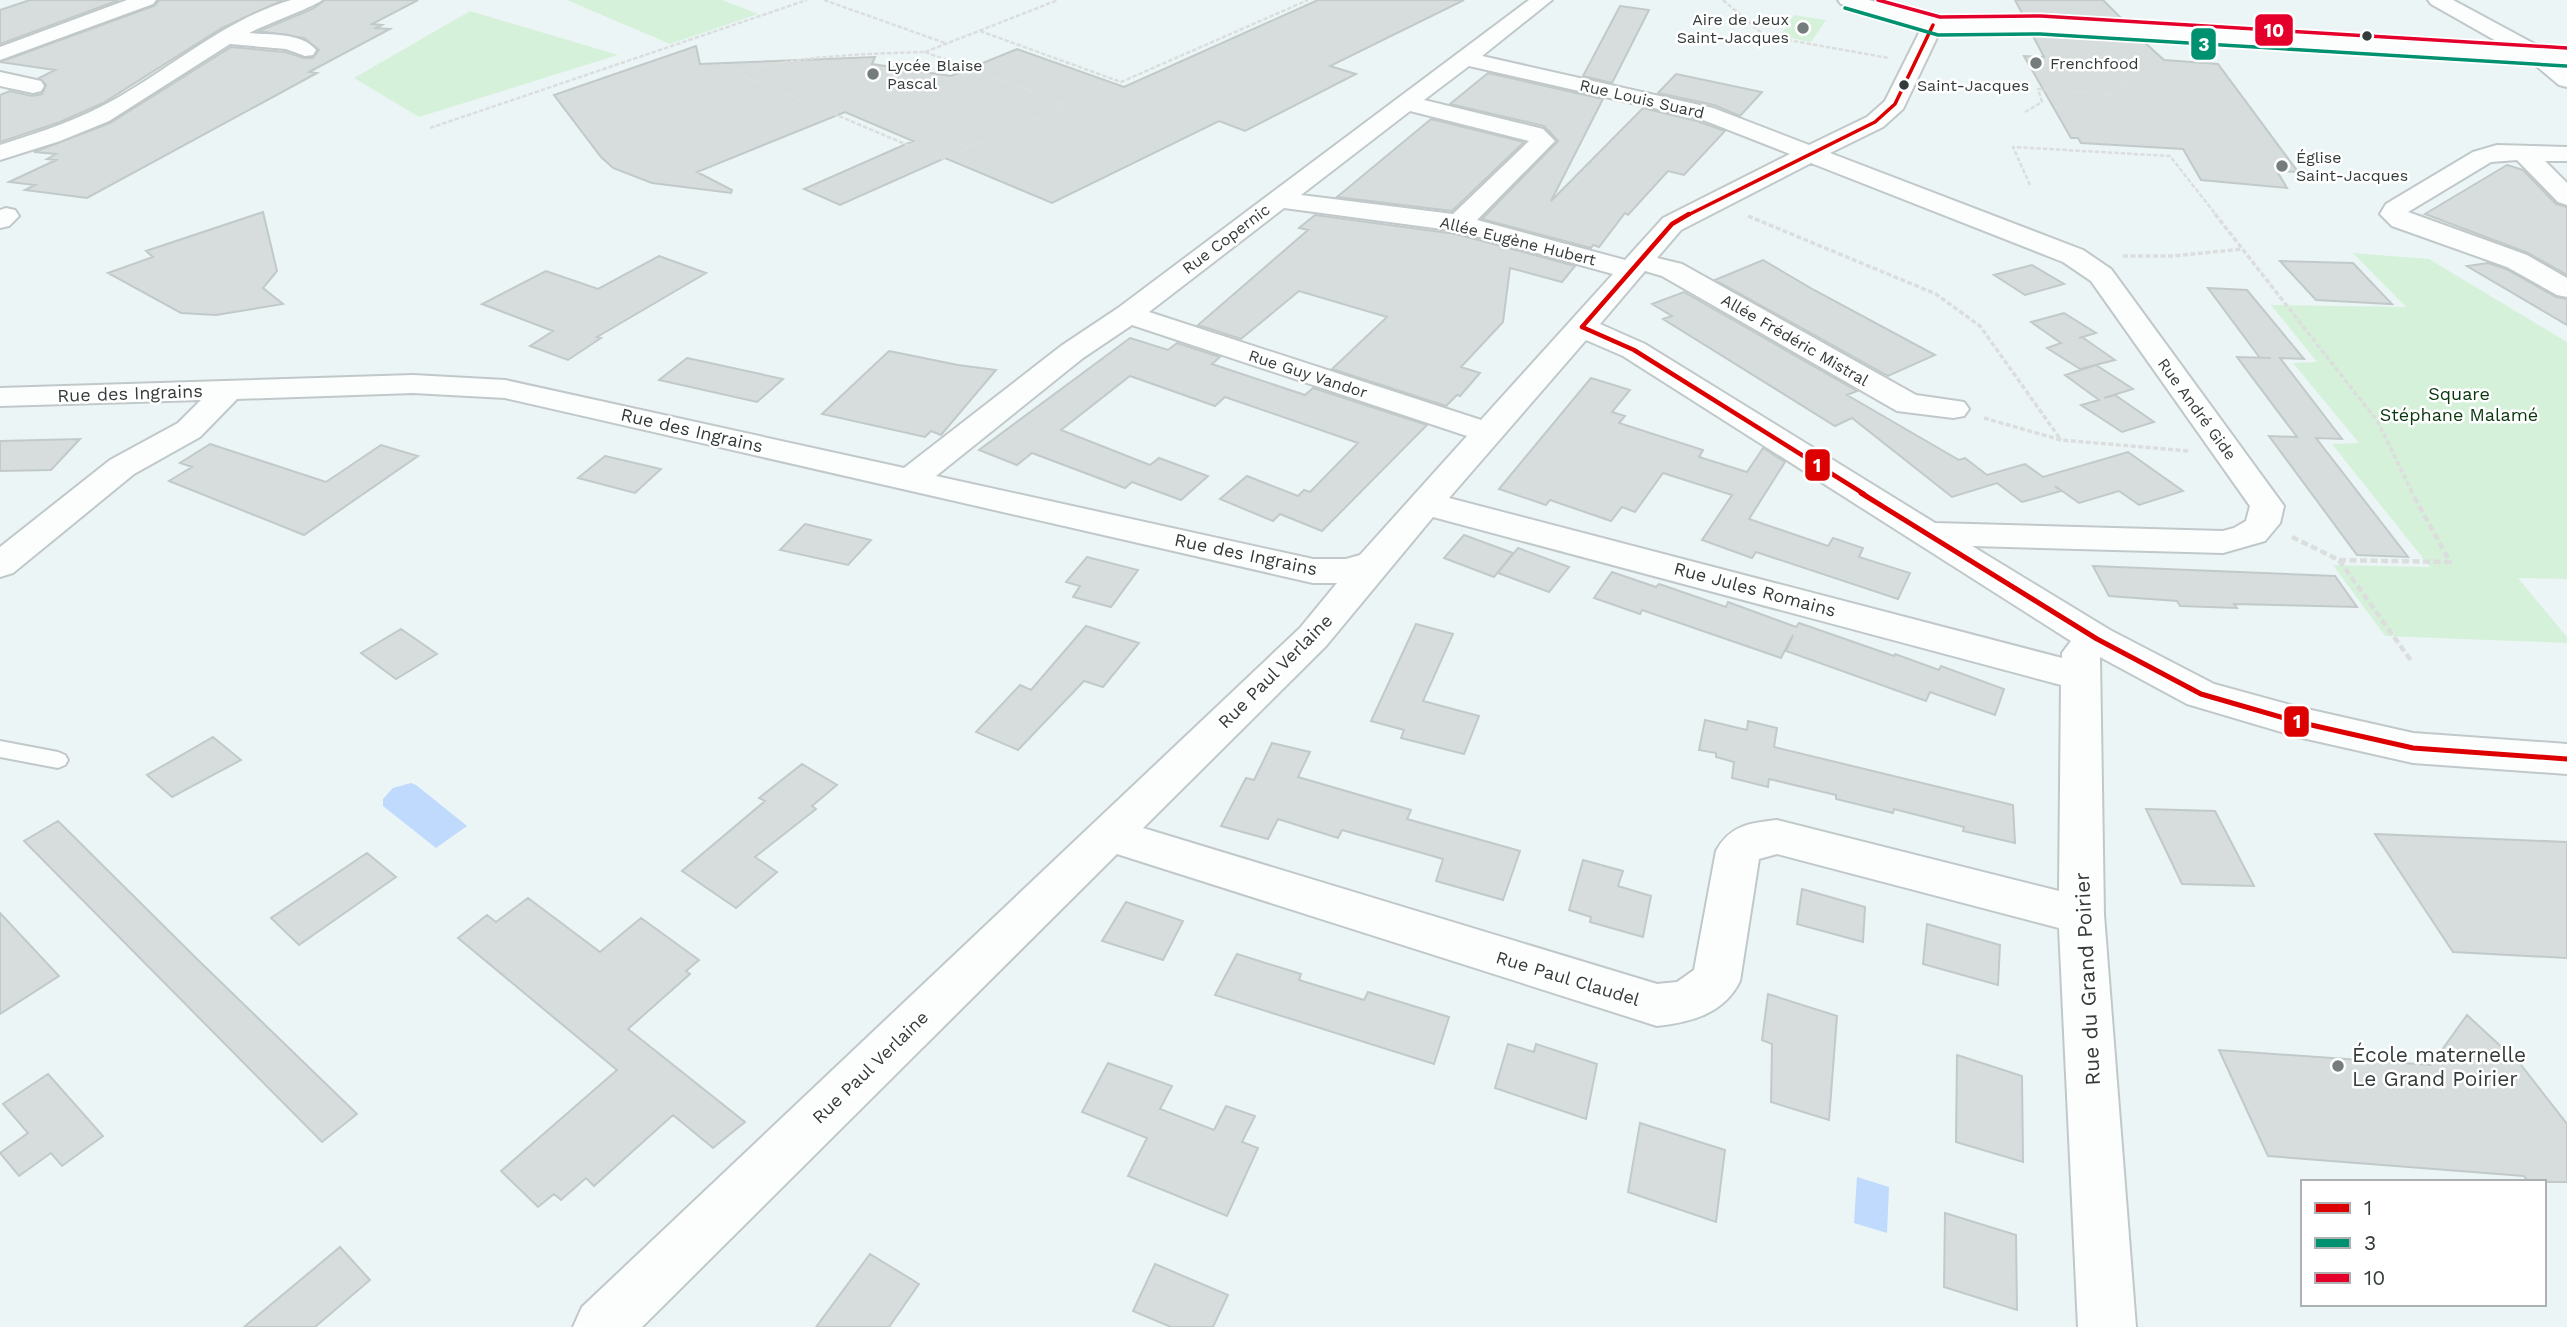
<svg xmlns="http://www.w3.org/2000/svg" width="2567" height="1327" viewBox="0 0 2567 1327" font-family="'Work Sans',sans-serif">
<rect width="100%" height="100%" fill="#ebf5f6"/>
<path fill="#d6f1da" d="M567,0H722L758,14L670,44Z
M470,11L618,55L419,117L354,78Z
M1794,15L1826,20L1811,42L1780,36Z
M2353,253L2429,259L2567,342V579L2518,578L2567,637V643L2385,636L2333,565L2430,567L2332,444L2359,443L2293,363L2317,362L2271,305L2406,307Z"/>
<path fill="#bfdafc" d="M411,783L416,785L467,826L436,848L383,806V799L393,788Z
M1857,1177L1889,1187L1887,1233L1854,1223Z"/>
<path fill="#d6dddc" stroke="#c2cac9" stroke-width="2" d="M30,0H119L0,44V10Z
M159,0H283L222,28L103,103L60,122L0,142V95L10,91L32,96L42,94L46,85L39,78L55,70L0,62L154,6Z
M325,0H418L372,24L382,25L376,28L390,29L309,72L317,73L87,198L25,190L35,185L9,182L56,160L47,159L56,154L34,152L110,123L231,47L285,52L304,58H313L319,50L304,38L259,31L312,9Z
M1318,0H1464L1330,66L1356,74L1245,131L1219,121L1052,203L945,158L840,205L804,189L913,141L845,112L697,172L732,190L731,193L652,183L613,168L601,157L554,95L696,46L700,64L875,57L872,64L951,76L1017,49L1124,87Z
M2015,0H2103L2124,21L2024,17Z
M1620,6L1649,10L1612,83L1583,76Z
M2032,34L2142,40L2164,60L2218,64L2298,172L2277,171L2287,188L2201,180L2183,149L2081,143L2078,138H2071L2024,56L2044,57Z
M1488,73L1603,99L1551,201L1643,108L1697,121L1725,131L1684,175L1668,171L1628,215L1625,213L1599,247L1593,245L1591,248L1482,219L1558,141L1544,126L1450,104Z
M1676,74L1762,92L1740,116L1714,105L1658,93Z
M1431,119L1524,142L1452,211L1337,197Z
M2507,165L2523,170L2556,204L2567,207V275L2528,253L2425,214Z
M263,212L277,271L263,288L283,304L216,315L181,313L108,273L153,257L146,251Z
M1315,215L1456,234L1575,266L1562,282L1510,268L1503,322L1461,367L1480,373L1460,396L1457,395L1446,406L1332,369L1387,317L1299,291L1241,339L1198,325L1308,230L1299,228Z
M659,256L706,273L597,337L601,338L568,360L530,346L553,331L482,304L546,271L598,289Z
M1763,260L1814,290L1935,355L1888,376L1715,280Z
M2280,261L2353,263L2392,304L2316,300Z
M2488,263L2506,269L2556,297L2567,299V325L2467,266Z
M2032,265L2064,284L2025,295L1994,275Z
M2208,288L2247,290L2304,359L2280,358L2342,439L2316,438L2408,557L2357,555L2269,436L2297,437L2237,357L2271,358H2260Z
M1684,292L1857,391L1847,395L1959,460L1965,458L1987,475L2025,464L2043,477L2128,452L2183,491L2139,505L2119,491L2079,503L2055,486L2061,491L2022,502L1997,483L1952,497L1852,418L1835,426L1663,319L1672,316L1652,304Z
M2064,313L2096,333L2079,338L2082,337L2115,360L2080,369L2047,348L2061,343L2031,322Z
M1130,338L1168,350L1177,343L1220,357L1212,364L1305,395L1313,388L1427,425L1322,531L1280,514L1273,521L1220,499L1247,476L1298,496L1304,490L1310,492L1358,443L1225,397L1215,406L1130,376L1061,430L1150,465L1159,458L1208,476L1181,500L1132,482L1125,488L1032,453L1017,465L979,450Z
M889,351L958,365L996,370L941,435L931,431L925,437L822,414Z
M687,358L783,379L757,402L659,380Z
M2096,365L2133,389L2104,398L2115,395L2154,422L2122,432L2081,405L2099,400L2065,375Z
M1591,378L1630,390L1612,412L1625,416L1619,423L1703,450L1699,457L1747,472L1763,448L1785,462L1749,519L1828,546L1833,538L1863,548L1859,557L1910,573L1898,599L1756,552L1752,558L1702,540L1732,495L1663,473L1635,512L1622,507L1611,521L1550,500L1546,505L1499,489Z
M80,439L51,470L0,471V441Z
M210,444L326,482L381,445L418,456L304,535L169,481L192,467L180,463Z
M605,456L661,469L635,493L578,478Z
M805,524L871,540L848,565L780,550Z
M1464,535L1513,553L1494,577L1444,558Z
M1518,548L1569,567L1549,592L1498,573Z
M1087,557L1138,570L1111,607L1073,597L1080,586L1066,582Z
M2093,566L2335,576L2357,607L2234,604L2237,608L2180,606L2177,601L2109,596Z
M1612,572L1656,587L1659,584L1726,607L1728,602L1796,627L1799,623L1894,656L1895,654L1939,670L1941,666L2004,689L1995,715L1930,692L1926,701L1786,651L1793,635L1781,658L1642,610L1640,614L1594,598Z
M1416,624L1453,634L1423,701L1479,716L1464,754L1401,738L1404,730L1371,721Z
M1086,626L1139,643L1103,687L1084,681L1018,750L976,732L1020,685L1031,690Z
M401,629L437,654L396,679L361,653Z
M1705,720L1747,730L1748,721L1777,728L1774,747L2013,805L2015,843L1963,831L1964,827L1894,809L1893,813L1836,799V795L1769,779L1768,787L1732,778L1734,762L1716,757V753L1699,750Z
M213,737L241,760L172,797L147,775Z
M1272,743L1310,752L1298,777L1411,810L1407,819L1520,851L1503,900L1436,881L1443,859L1342,830L1338,838L1278,819L1268,839L1221,826L1246,778L1254,780Z
M802,764L837,785L812,806L816,809L755,857L777,872L736,908L682,871L765,801L759,798Z
M2146,809L2215,811L2254,886L2182,884Z
M58,821L197,959L357,1114L322,1142L24,841Z
M2375,834L2567,842V958L2453,952Z
M367,853L396,877L299,945L271,918Z
M1583,860L1623,871L1618,886L1651,896L1643,937L1590,922L1591,917L1569,910Z
M1802,889L1865,907L1863,942L1797,924Z
M528,898L600,952L641,918L699,960L686,971L690,974L628,1029L745,1122L713,1148L673,1115L594,1186L586,1178L561,1200L554,1194L538,1207L501,1171L617,1070L458,938L487,915L496,922Z
M1126,902L1183,921L1163,960L1102,941Z
M0,913L59,976L0,1014Z
M1927,924L2000,945L1998,985L1923,964Z
M1237,954L1301,974L1299,980L1364,1000L1368,992L1449,1017L1434,1064L1215,995Z
M1768,994L1837,1016L1829,1120L1771,1102L1772,1044L1762,1040Z
M2467,1015L2521,1065L2567,1124V1182H2528L2524,1176L2268,1156L2219,1050L2431,1065Z
M1508,1044L1534,1052L1536,1044L1597,1064L1586,1119L1495,1088Z
M1957,1055L2022,1076L2023,1162L1956,1142Z
M1108,1063L1172,1086L1160,1109L1214,1130L1226,1106L1255,1116L1242,1142L1258,1148L1227,1216L1128,1176L1147,1138L1082,1112Z
M48,1074L103,1136L62,1166L51,1153L19,1176L0,1153L28,1133L3,1104Z
M1640,1123L1725,1150L1716,1222L1628,1192Z
M1945,1213L2016,1235L2017,1310L1944,1287Z
M340,1247L370,1280L315,1327H244Z
M870,1254L919,1284L889,1327H816Z
M1155,1264L1228,1295L1213,1327H1171L1133,1311Z"/>
<g fill="none" stroke-linecap="round" stroke-linejoin="round">
<g stroke="#c1c8c9" stroke-width="4">
<path id="lane" d="M0,741L58,752L65,755L68,760L65,765L58,768L0,757Z"/>
</g>
<g stroke="#c1c8c9" stroke-width="4">
<path id="street" d="M291,0H322C318,5 262,26 249,33C269,35 302,32 316,50L313,55L305,56L286,49L230,44L109,121L60,141L0,160V145C41,132 81,119 119,97C176,64 227,19 291,0Z
M1529,0H1552L1482,56L1713,108L1809,145L1867,117L1885,101L1923,25L1926,21H1940L1943,25L1903,109L1883,127L1830,153L2083,250L2111,269L2284,506L2280,523L2265,541L2223,553L1972,546L2110,630L2214,684L2298,707L2413,733L2567,744V774L2413,763L2298,737L2187,704L2100,657L2104,915L2136,1327H2078L2059,928L1777,854L1759,859L1740,981C1724,1014 1691,1022 1657,1026L1117,854L642,1327H573L582,1307L1300,628L1337,583H1313L505,398L413,393L237,399L200,437L134,474L13,573L0,577V547L110,460L178,423L201,400L0,406V388L413,375L505,380L904,468L1061,346L1118,308ZM1469,66L1698,118L1790,154L1663,218L1625,260L1477,220L1555,141L1543,129L1424,100ZM1410,111L1529,141L1453,214L1301,195ZM1811,163L2063,262L2091,281L2250,506L2246,521L2234,528L2223,531L1935,523L1645,344L1600,324L1645,271L1662,276L1897,411L1953,418L1964,416L1969,409L1964,402L1916,395L1682,264L1657,258L1681,230ZM1284,208L1457,231L1613,274L1481,420L1149,312ZM1132,325L1467,436L1360,555L1346,559H1313L936,476L1083,358ZM1586,340L1623,356L2071,641L2062,653V658L1449,498ZM1433,517L2061,685L2059,891L1777,820C1750,823 1730,825 1716,851L1694,970L1677,982L1657,984L1143,828L1326,646Z
M2428,0H2453L2544,49L2567,69V87L2559,85L2528,59L2431,4Z
M0,72L41,81L44,86L41,91L33,93L0,86Z
M2497,145L2567,147V161H2545L2567,183V205L2558,202L2517,160L2491,162L2408,212L2527,255L2567,278V297L2557,295L2507,267L2392,226L2380,214L2386,204L2473,152Z
M6,208L15,210L19,216L9,226L0,228V210Z"/>
</g>
<g stroke="#c1c8c9" stroke-width="4">
<path id="secondary" d="M127,0H156L153,4L0,60V47Z
M1838,0H1869L1939,20L2040,19L2567,51V63L2040,31L1939,32L1841,4Z"/>
</g>
<path stroke="#dcdede" stroke-width="2.5" stroke-dasharray="4.5 2" stroke-linecap="butt" d="M824,0L945,43
M1723,0L1765,36L1889,58
M980,31L1121,82L1308,0
M925,52L1068,105L941,159L734,72C802,56 856,54 925,52Z
M925,52L1058,0
M2025,112L2042,102L2038,89L2113,94L2123,83L2135,84
M430,128L807,0
M2030,185L2013,147L2170,156L2217,216"/>
<path stroke="#dcdede" stroke-width="3.5" stroke-dasharray="5 2.5" stroke-linecap="butt" d="M2215,214L2378,422L2413,494
M1748,216L1936,294L1980,326L2061,440
M2123,256H2173L2243,249
M1984,418L2061,440L2189,451"/>
<path stroke="#dcdede" stroke-width="4.5" stroke-dasharray="7 3.5" stroke-linecap="butt" d="M2292,537L2339,560L2412,662
M2339,560L2450,562L2412,493"/>
<use href="#lane" fill="#fcfefe" fill-rule="evenodd"/>
<use href="#street" fill="#fcfefe" fill-rule="evenodd"/>
<use href="#secondary" fill="#fcfefe" fill-rule="evenodd"/>
<g stroke="#fff" stroke-width="7">
<path id="bus-1-far2" d="M1686,216L1875,122L1895,104L1933,25"/>
</g>
<g stroke="#fff" stroke-width="9">
<path id="bus-1-far1" d="M1582,327L1634,350L1864,494
M1582,327L1672,224L1689,214"/>
</g>
<g stroke="#fff" stroke-width="10">
<path id="bus-1" d="M1861,493L2097,639L2201,694L2298,722L2413,748L2567,759"/>
</g>
<g stroke="#fff" stroke-width="7">
<path id="bus-2" d="M1845,8L1938,35L2040,34L2566,66"/>
</g>
<g stroke="#fff" stroke-width="7">
<path id="bus-3" d="M1878,0L1940,17L2041,16L2567,48"/>
</g>
<use href="#bus-1-far2" stroke="#d00" stroke-width="3.5"/>
<use href="#bus-1-far1" stroke="#d00" stroke-width="4.5"/>
<use href="#bus-1" stroke="#d00" stroke-width="5"/>
<use href="#bus-2" stroke="#009270" stroke-width="3.5"/>
<use href="#bus-3" stroke="#e4002b" stroke-width="3.5"/>
</g>
<g fill="#747c7c" stroke="#fff" stroke-width="2.5">
<circle cx="1803" cy="28" r="7"/>
<circle cx="2036" cy="63" r="7"/>
<circle cx="873" cy="74" r="7"/>
<circle cx="2282" cy="166" r="7"/>
<circle cx="2338" cy="1066" r="7"/>
</g>
<g fill="#343b3b" stroke="#fff" stroke-width="2.5">
<circle cx="2367" cy="36" r="6"/>
<circle cx="1904" cy="85" r="6"/>
</g>
<g text-anchor="middle" dominant-baseline="central" stroke-width="5" stroke-linejoin="round" paint-order="stroke">
<g font-size="16" fill="#343b3b" stroke="#fff" text-anchor="start">
<text x="1789" y="19" text-anchor="end">Aire de Jeux<tspan x="1789" dy="18">Saint-Jacques</tspan></text>
<text x="2050" y="63">Frenchfood</text>
<text x="887" y="65">Lycée Blaise<tspan x="887" dy="18">Pascal</tspan></text>
<text x="2296" y="157">Église<tspan x="2296" dy="18">Saint-Jacques</tspan></text>
</g>
<g font-size="16" fill="#343b3b" stroke="#fff" text-anchor="start">
<text x="1917" y="85">Saint-Jacques</text>
</g>
<g font-size="16" fill="#343b3b" stroke="#fff">
<text transform="translate(1642 99) rotate(13)">Rue Louis Suard</text>
<text transform="translate(1226 239) rotate(-37)">Rue Copernic</text>
<text transform="translate(1518 241) rotate(14)">Allée Eugène Hubert</text>
<text transform="translate(1795 340) rotate(30)">Allée Frédéric Mistral</text>
<text transform="translate(1308 374) rotate(18)">Rue Guy Vandor</text>
<text transform="translate(2197 409) rotate(54)">Rue André Gide</text>
</g>
<g font-size="18" fill="#343b3b" stroke="#fff">
<text transform="translate(130 393) rotate(-2)">Rue des Ingrains</text>
<text transform="translate(692 430) rotate(13)">Rue des Ingrains</text>
<text transform="translate(1246 554) rotate(12)">Rue des Ingrains</text>
<text transform="translate(1755 589) rotate(15)">Rue Jules Romains</text>
<text transform="translate(1275 671) rotate(-45)">Rue Paul Verlaine</text>
<text transform="translate(1568 978) rotate(17)">Rue Paul Claudel</text>
<text transform="translate(870 1067) rotate(-44)">Rue Paul Verlaine</text>
</g>
<g font-size="18" fill="#09380e" stroke="#fff">
<text x="2459" y="393">Square<tspan x="2459" dy="21">Stéphane Malamé</tspan></text>
</g>
<g font-size="21" fill="#343b3b" stroke="#fff">
<text transform="translate(2087 979) rotate(-93)">Rue du Grand Poirier</text>
</g>
<g font-size="21" fill="#343b3b" stroke="#fff" text-anchor="start">
<text x="2352" y="1054">École maternelle<tspan x="2352" dy="24">Le Grand Poirier</tspan></text>
</g>
</g>
<g stroke="#fff" stroke-width="2.5">
<rect x="2254" y="13" width="40" height="34" rx="7" fill="#e4002b"/>
<rect x="2190" y="27" width="27" height="34" rx="7" fill="#009270"/>
<rect x="1804" y="448" width="27" height="34" rx="7" fill="#d00"/>
<rect x="2283" y="705" width="27" height="33" rx="7" fill="#d00"/>
</g>
<g font-size="19" text-anchor="middle" font-weight="bold" fill="#fff">
<text x="2274" y="37">10</text>
<text x="2204" y="51">3</text>
<text x="1817" y="472">1</text>
<text x="2297" y="728">1</text>
</g>
<rect x="2301" y="1180" width="245" height="126" fill="#ffffff" stroke="#aeb1b1" stroke-width="2"/>
<rect x="2315" y="1203" width="35" height="10" fill="#dd0000" stroke="#aeb1b1" stroke-width="2"/>
<text x="2364" y="1215" font-size="21" fill="#343b3b">1</text>
<rect x="2315" y="1238" width="35" height="10" fill="#009270" stroke="#aeb1b1" stroke-width="2"/>
<text x="2364" y="1250" font-size="21" fill="#343b3b">3</text>
<rect x="2315" y="1273" width="35" height="10" fill="#e4002b" stroke="#aeb1b1" stroke-width="2"/>
<text x="2364" y="1285" font-size="21" fill="#343b3b">10</text>
</svg>
